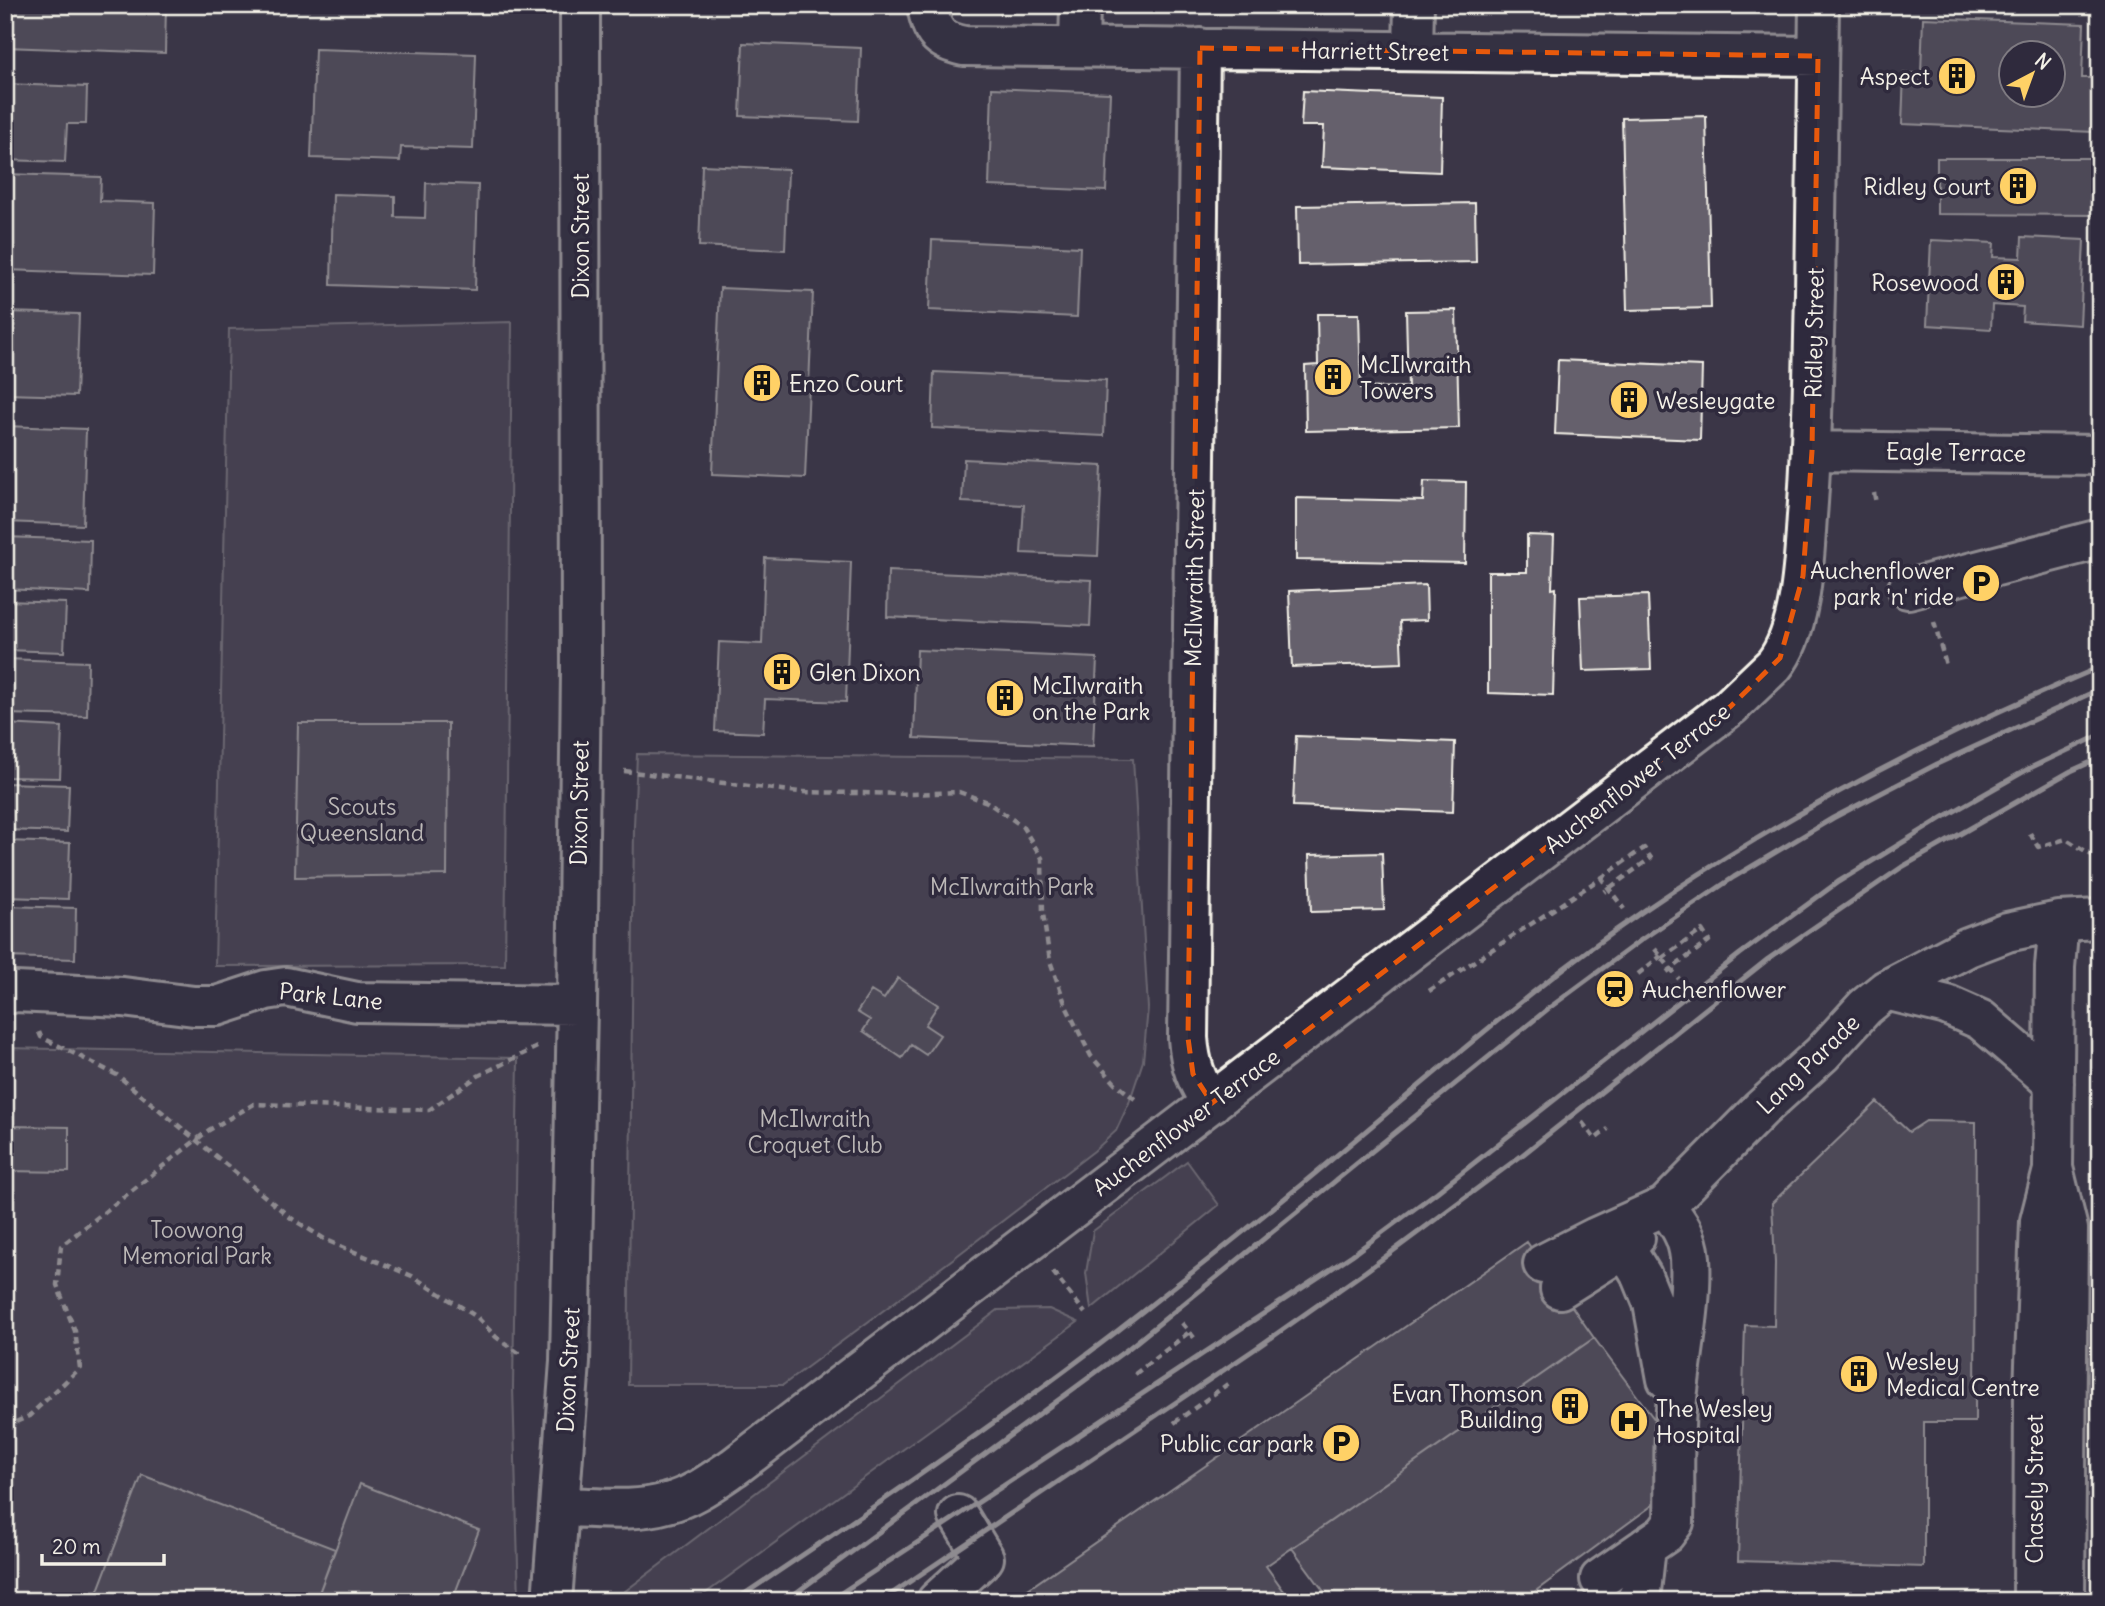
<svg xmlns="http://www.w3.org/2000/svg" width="2105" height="1606" viewBox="0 0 2105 1606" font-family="Delius,sans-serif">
<rect width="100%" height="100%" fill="#3b3647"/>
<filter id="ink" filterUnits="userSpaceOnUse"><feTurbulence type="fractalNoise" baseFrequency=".0143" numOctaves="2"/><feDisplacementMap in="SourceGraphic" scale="14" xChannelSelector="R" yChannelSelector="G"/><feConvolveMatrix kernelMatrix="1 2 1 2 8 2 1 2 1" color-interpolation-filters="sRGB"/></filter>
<g filter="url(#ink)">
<path fill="#534e5c" stroke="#a4a0a2" stroke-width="2" d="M512,322L505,965L215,966L229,329Z
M637,754L1133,759L1148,1008L1143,1061L1129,1103L1116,1131L1094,1151L954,1258L783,1385H628L634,826Z
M5,1048L518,1058L513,1387L519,1601H5Z
M1187,1161L1219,1205L1091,1309L1086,1273L1093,1231Z
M1049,1309L1078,1322L695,1601H612L998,1310Z"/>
<path fill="#65616c" stroke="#f4f1e8" stroke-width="2" fill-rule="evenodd" d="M5,5H166L165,53L5,47Z
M739,5H883V12Z
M1923,18L2084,24L2082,78H2095L2094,132L1902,124L1904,73H1921ZM2010,52H2052V94H2010Z
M743,43L861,48L858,121L740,116Z
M315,49L476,54L473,149L401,147L400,161L311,158Z
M5,84L87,87L86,124H67L65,162L5,160Z
M992,88L1110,93L1106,191L989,186Z
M1303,91L1442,97L1440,172L1322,167L1324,126H1301Z
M1706,116L1711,308L1627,310L1622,118Z
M1937,158H2100V215L1937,214Z
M702,165L788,169L785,250L699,246Z
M5,174L101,177L100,201L155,203L153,275L5,270Z
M426,183L478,185L475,290L331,285L333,194L395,196V217L425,218Z
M1475,203L1476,262L1298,265L1297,206Z
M2022,237L2084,240L2080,325L2022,321L2023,307L1992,305L1991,329L1927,325L1931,240L1994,243L1993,257L2021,258Z
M932,240L1080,247L1077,317L929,310Z
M720,288L813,292L805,478L712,474Z
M1456,310L1459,428L1306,431L1305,366L1318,365L1317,314H1359L1361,388L1408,387L1406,311Z
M5,312L79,314L76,396L5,394Z
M1558,360L1702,366L1700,440L1555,434Z
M934,372L1106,380L1104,436L932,428Z
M5,426L86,429L83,525L5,522Z
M964,459L1102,466L1098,556L1021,553L1024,505L962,502Z
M1424,481L1466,482L1465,563L1296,560V498L1423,501Z
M1527,535L1554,536L1552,589L1556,588L1553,695L1488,693V572H1527Z
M5,537L91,540L90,593L5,589Z
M765,558L851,562L846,702L765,699L763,733L715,731L719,642L762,644Z
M888,571L1092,580L1090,626L887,617Z
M1426,585L1427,620L1400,621L1402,663L1292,667L1289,591Z
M1648,595L1651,669L1583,671L1580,597Z
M5,601L66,603L64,652L5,650Z
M917,650L1097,658L1093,746L914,738Z
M5,659L88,662L87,716L5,714Z
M298,723H448L447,875L295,877Z
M5,724L62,727L60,778L5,777Z
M1296,736L1455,742L1453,812L1293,806Z
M5,783L69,785L67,832L5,830Z
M5,841L70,843L68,899L5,897Z
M1382,853L1384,910L1311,912L1309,855Z
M5,906L76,908L75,959L5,957Z
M898,978L938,1005L925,1025L940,1035L926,1055L911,1045L902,1058L863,1031L870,1020L857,1012L871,991L884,999Z
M1877,1102L1909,1132L1926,1121L1976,1122L1975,1422H1924V1567L1738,1561L1745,1325L1774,1326L1775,1263L1772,1203Z
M8,1126L69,1127V1172L7,1171Z
M1527,1242L1594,1338L1266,1566L1291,1601H1011Z
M1594,1338L1695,1474L1522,1601H1331L1292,1548Z
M142,1475L335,1549L316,1601H94Z
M360,1484L479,1530L452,1601H316Z"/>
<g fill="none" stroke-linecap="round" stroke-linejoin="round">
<g stroke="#f4f1e8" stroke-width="44">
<path id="minor" d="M927,5C931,31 938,41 964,46L1818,56
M1079,47L1080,5
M1200,48L1188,1038C1190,1064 1196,1082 1212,1103
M1413,51L1414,5
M1812,451L2100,455
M1908,589L2100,539
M2059,921L2055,967L2053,1168L2068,1229L2065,1601
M1886,990L1947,1005L1981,1020L2054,1083
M5,995L15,992L123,997L194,1006H217L266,990L286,987L357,1002L577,1005
M1625,1248L1642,1276L1653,1303L1667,1379
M1543,1264L1596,1237L1665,1206L1761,1109L1822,1054L1865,1007L1886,990L1968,947L2007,932L2059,921L2100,919
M1560,1289L1625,1248L1635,1238
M559,1507C594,1507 633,1513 667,1503C692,1497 713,1481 734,1467L1731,706L1774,665C1802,630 1804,560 1807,516C1813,442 1813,367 1815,293C1816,197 1818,101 1819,5
M1600,1579L1665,1534L1674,1522C1675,1485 1673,1446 1676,1409C1680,1362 1693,1303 1690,1258C1688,1236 1678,1222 1665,1206
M552,1601L570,1362L577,1005L581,671L580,5
M937,1601L984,1558L958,1515
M1636,1601L1641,1591L1646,1547
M2033,1601L2034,1393L2040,1221L2052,1174"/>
</g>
<path stroke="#f4f1e8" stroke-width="4.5" stroke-dasharray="7 5" stroke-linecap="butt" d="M1874,493L1876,503
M1934,622L1946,665
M624,771L799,792L913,794L959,792L987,802L1022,826L1042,858L1043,914L1050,961L1066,1006L1091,1056L1115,1083L1136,1100
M2030,833L2038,847L2066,839L2100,860
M1655,949L1679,979
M1638,974L1661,956
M1429,991L1601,878L1624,909
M39,1032L41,1037L117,1075L291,1218L326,1240L412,1276L477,1317L496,1337L523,1356
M1582,1122L1595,1139L1608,1129
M1053,1272L1085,1313
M1182,1323L1196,1340
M1135,1374L1188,1333
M1174,1423L1229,1383
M5,1427L29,1416L80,1368L75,1331L57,1285L61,1246L209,1130L254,1104L429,1110L478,1076L537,1047"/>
<use href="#minor" stroke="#2f2a3d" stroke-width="38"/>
<path stroke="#f4f1e8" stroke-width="5" d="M734,1601C863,1515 992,1427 1116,1332C1188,1276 1261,1219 1331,1160C1408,1096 1483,1030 1563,969C1727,844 1910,747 2100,667
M785,1601L1129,1348L1549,1008L1641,940L1734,877L1833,818L1937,764L2100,689
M829,1601L1352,1255L1437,1192L1740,954L1838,882L1944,817L2030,768L2100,735
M881,1601L1255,1349L1366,1271L1521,1156L1768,959L1902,867L2071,771L2100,758"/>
<path stroke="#f4f1e8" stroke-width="4.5" stroke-dasharray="7 5" stroke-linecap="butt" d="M1601,878L1644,848L1651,858L1604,892
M1662,958L1702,930L1709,941L1667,972"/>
</g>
</g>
<path d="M0 0H2105V1606H0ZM1200,48L1818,56L1812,451L1803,576L1780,658L1731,706L1212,1103L1193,1074L1188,1038Z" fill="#3b3647" fill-opacity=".55" fill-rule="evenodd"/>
<path fill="none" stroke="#e8590c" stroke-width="5" stroke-dasharray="14 9" stroke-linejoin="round" d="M1200,48L1818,56L1812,451L1803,576L1780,658L1731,706L1212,1103L1193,1074L1188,1038Z"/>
<defs>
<g id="building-disc" transform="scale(2.0125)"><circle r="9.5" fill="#ffd166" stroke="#2f2a3d"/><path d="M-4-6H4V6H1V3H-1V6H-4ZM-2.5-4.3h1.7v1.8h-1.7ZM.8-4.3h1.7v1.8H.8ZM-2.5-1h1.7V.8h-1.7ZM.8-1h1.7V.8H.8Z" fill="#111"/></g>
<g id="parking-disc" transform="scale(2.0125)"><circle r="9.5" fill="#ffd166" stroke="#2f2a3d"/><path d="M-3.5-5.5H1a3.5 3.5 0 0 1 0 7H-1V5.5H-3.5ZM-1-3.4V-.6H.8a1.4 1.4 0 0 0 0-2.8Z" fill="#111"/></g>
<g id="station-disc" transform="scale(2.0125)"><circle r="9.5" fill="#ffd166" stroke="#2f2a3d"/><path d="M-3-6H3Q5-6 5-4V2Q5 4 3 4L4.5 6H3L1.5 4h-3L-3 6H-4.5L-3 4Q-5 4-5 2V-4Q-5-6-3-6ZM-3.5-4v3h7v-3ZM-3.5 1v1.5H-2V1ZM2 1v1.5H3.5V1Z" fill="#111"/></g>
<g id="hospital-disc" transform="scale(2.0125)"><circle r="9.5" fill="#ffd166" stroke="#2f2a3d"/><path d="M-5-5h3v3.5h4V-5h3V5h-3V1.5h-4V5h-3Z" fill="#111"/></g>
</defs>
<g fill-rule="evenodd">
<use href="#building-disc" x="1957" y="76"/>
<use href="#building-disc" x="2018" y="186"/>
<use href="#building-disc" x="2006" y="282"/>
<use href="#building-disc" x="1333" y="377"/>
<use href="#building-disc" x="762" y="383"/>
<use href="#building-disc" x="1629" y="400"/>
<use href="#parking-disc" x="1981" y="583"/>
<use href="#building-disc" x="782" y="672"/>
<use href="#building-disc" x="1005" y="698"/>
<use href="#station-disc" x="1615" y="989"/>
<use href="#building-disc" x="1859" y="1374"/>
<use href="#building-disc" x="1570" y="1406"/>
<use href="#hospital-disc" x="1629" y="1421"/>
<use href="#parking-disc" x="1341" y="1443"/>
</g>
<g text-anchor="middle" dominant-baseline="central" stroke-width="7" stroke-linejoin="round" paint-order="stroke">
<g font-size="23" fill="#f4f1e8" stroke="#2f2a3d">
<text transform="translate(1375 51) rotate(1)">Harriett Street</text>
<text transform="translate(580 236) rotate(-90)">Dixon Street</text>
<text transform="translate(1814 333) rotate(-89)">Ridley Street</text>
<text transform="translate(1956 452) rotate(1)">Eagle Terrace</text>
<text transform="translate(1194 578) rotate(-89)">McIlwraith Street</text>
<text transform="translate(1637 778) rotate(-38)">Auchenflower Terrace</text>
<text transform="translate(579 803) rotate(-89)">Dixon Street</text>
<text transform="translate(331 996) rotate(6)">Park Lane</text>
<text transform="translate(1808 1064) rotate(-44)">Lang Parade</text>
<text transform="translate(1186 1122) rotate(-37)">Auchenflower Terrace</text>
<text transform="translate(568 1370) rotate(-87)">Dixon Street</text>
<text transform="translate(2034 1489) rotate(-90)">Chasely Street</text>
</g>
<g font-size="23" fill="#f4f1e8" stroke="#2f2a3d" text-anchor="start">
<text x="1930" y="76" text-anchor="end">Aspect</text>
<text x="1991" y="186" text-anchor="end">Ridley Court</text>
<text x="1979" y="282" text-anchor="end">Rosewood</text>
<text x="1360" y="364">McIlwraith<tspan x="1360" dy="26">Towers</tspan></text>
<text x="789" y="383">Enzo Court</text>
<text x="1656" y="400">Wesleygate</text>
<text x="1954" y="570" text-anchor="end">Auchenflower<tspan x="1954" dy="26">park 'n' ride</tspan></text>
<text x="809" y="672">Glen Dixon</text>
<text x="1032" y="685">McIlwraith<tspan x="1032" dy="26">on the Park</tspan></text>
<text x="1642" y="989">Auchenflower</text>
<text x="1886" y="1361">Wesley<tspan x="1886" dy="26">Medical Centre</tspan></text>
<text x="1543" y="1393" text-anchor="end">Evan Thomson<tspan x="1543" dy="26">Building</tspan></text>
<text x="1656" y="1408">The Wesley<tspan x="1656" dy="26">Hospital</tspan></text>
<text x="1314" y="1443" text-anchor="end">Public car park</text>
</g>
<g font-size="23" fill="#bcb8b7" stroke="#2f2a3d">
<text x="362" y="806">Scouts<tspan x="362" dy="26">Queensland</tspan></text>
<text x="1012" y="886">McIlwraith Park</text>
<text x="815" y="1118">McIlwraith<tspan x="815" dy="26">Croquet Club</tspan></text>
<text x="197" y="1229">Toowong<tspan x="197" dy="26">Memorial Park</tspan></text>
</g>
</g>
<rect width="2105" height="1606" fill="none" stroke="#2f2a3d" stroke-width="28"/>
<rect x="14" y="14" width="2077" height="1578" fill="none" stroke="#f4f1e8" stroke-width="2.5" filter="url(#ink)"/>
<g transform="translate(2032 74) rotate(41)"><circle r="33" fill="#2f2a3d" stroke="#7e7a81" stroke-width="2"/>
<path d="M0-5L12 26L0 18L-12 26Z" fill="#ffd166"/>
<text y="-10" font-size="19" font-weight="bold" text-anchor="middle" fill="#f4f1e8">N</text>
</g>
<path d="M42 1554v10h122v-10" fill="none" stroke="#f4f1e8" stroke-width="3.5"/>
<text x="52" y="1554" font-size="21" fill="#f4f1e8" stroke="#2f2a3d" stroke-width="5" paint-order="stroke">20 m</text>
</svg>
